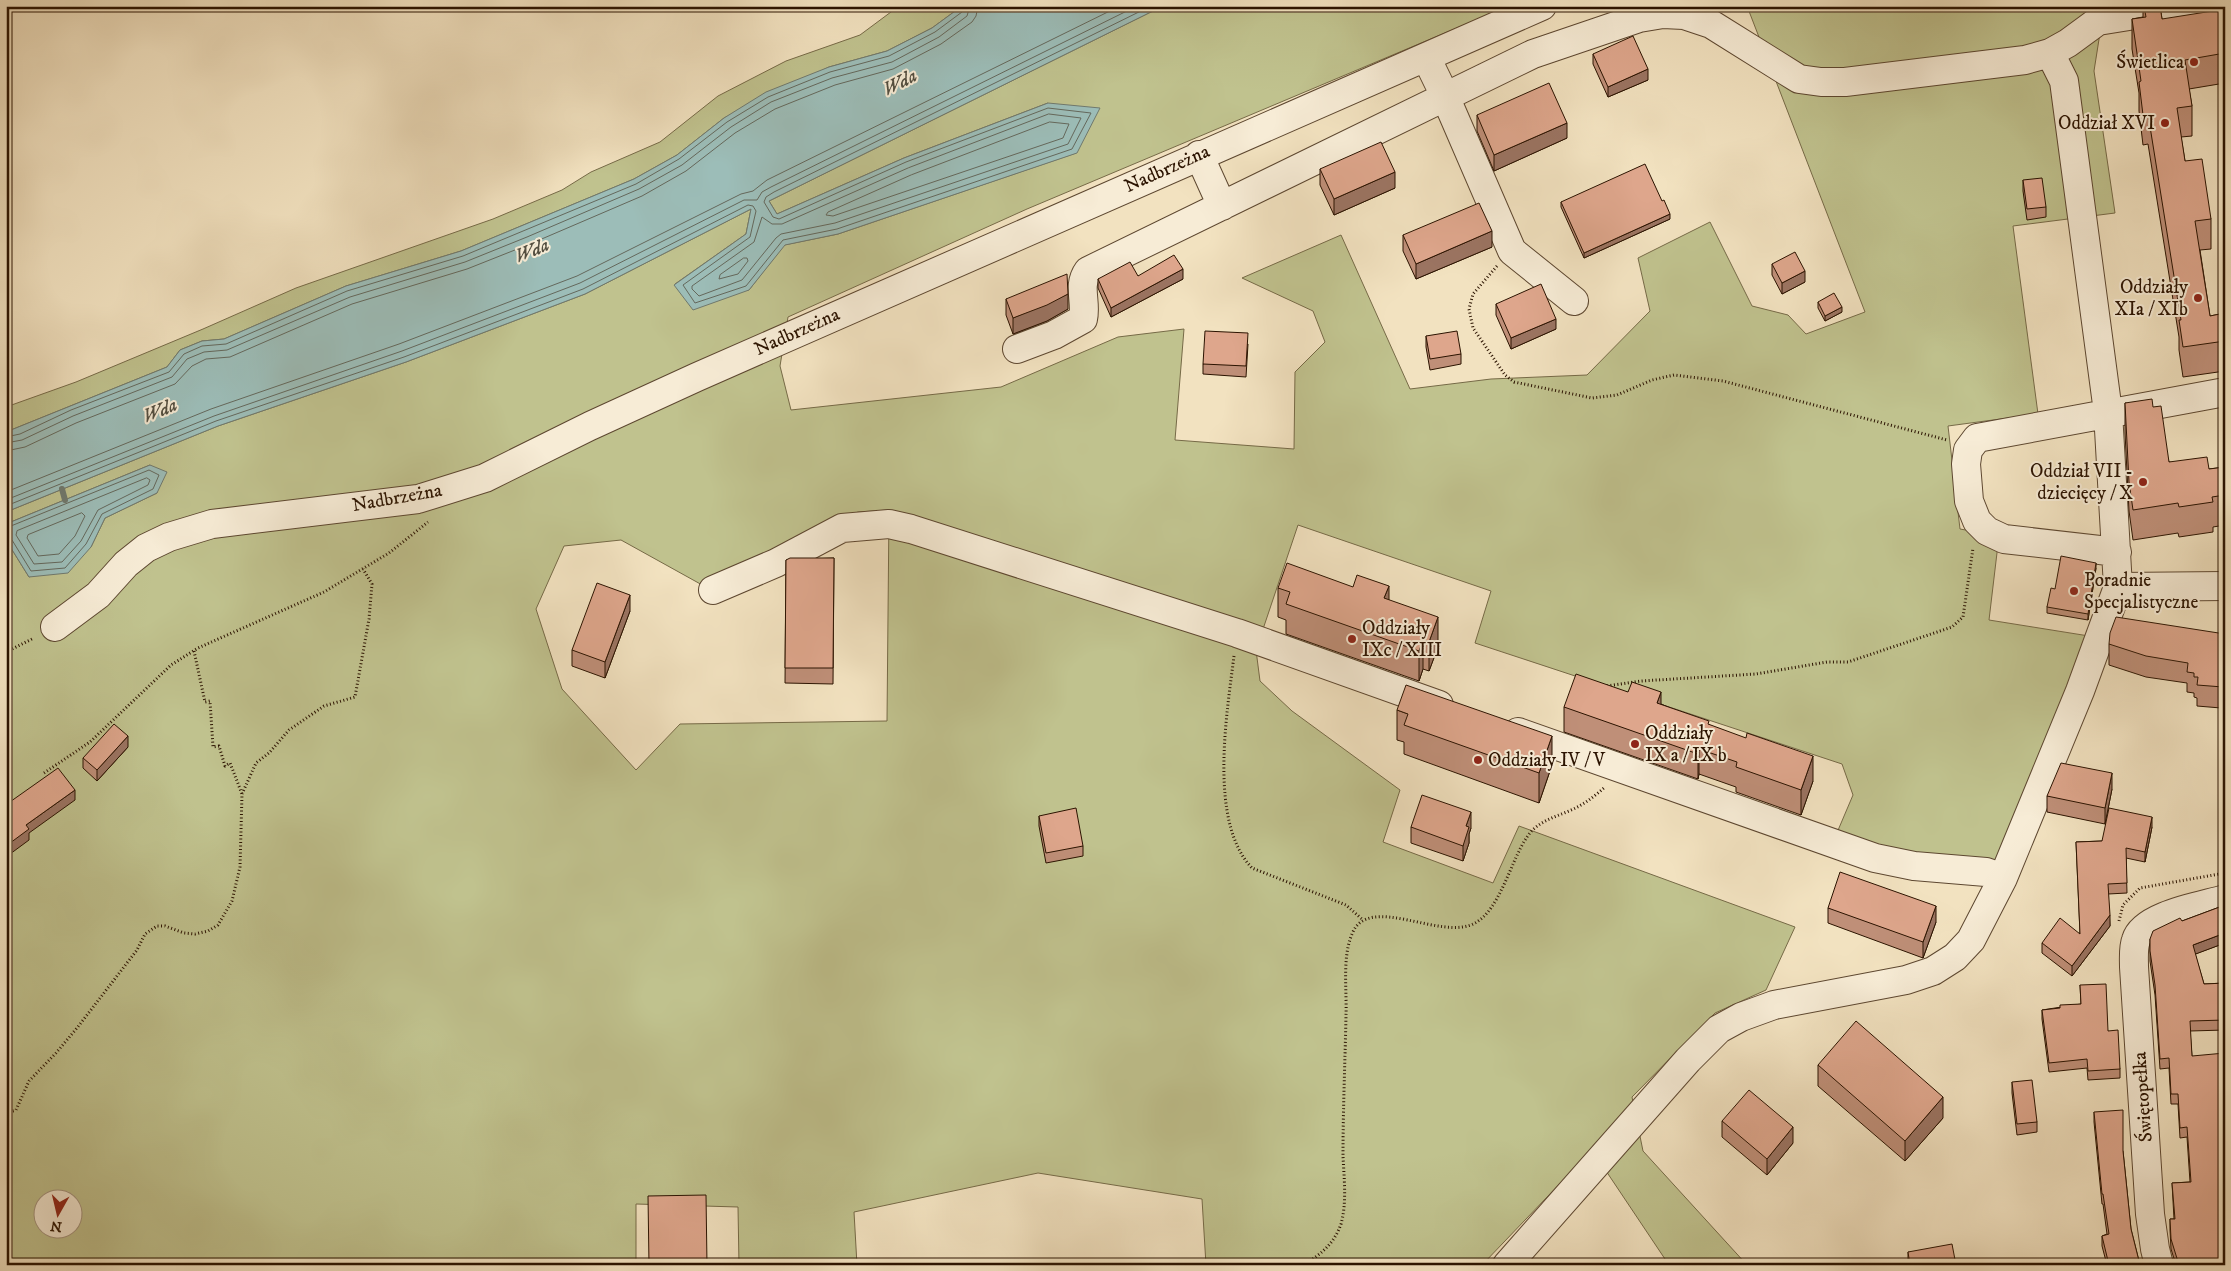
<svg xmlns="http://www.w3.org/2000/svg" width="2231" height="1271" viewBox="0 0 2231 1271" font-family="'IM FELL DW Pica',serif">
<rect width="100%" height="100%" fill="#f2e2c0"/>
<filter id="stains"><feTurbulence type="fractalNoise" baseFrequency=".004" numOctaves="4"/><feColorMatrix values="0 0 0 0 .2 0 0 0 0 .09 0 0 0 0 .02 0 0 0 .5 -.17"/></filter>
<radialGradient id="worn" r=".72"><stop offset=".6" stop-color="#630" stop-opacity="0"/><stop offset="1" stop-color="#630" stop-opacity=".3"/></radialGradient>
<path fill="#c0c28e" stroke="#766a47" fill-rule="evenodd" d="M899,6H962L932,28L887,51L829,67L724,118L677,155L634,179L461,251L346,286L224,339L202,341L180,350L167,367L6,432V407L76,382L203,329L296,288L493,219L562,190L591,172L660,142L718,96L786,61L860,35Z
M1163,6H1509L1027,209L788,317L780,366L791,410L1001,387L1118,337L1184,329L1175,440L1294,449L1295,372L1325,342L1313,311L1242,278L1341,235L1410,389L1491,379L1587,375L1650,311L1638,258L1710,222L1752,306L1788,315L1806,334L1865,312L1747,6H2145L2103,14L2094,71L2115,213L2013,226L2038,414L1948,426L1960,529L1999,536L1989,620L2089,636L1997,866L1921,860L1836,835L1853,795L1842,764L1475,643L1491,591L1298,525L1256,650L1260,681L1292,711L1400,790L1383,842L1493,883L1519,826L1795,927L1766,990L1715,1013L1632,1097L1643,1151L1747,1265H1669L1592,1150L1482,1265H1206L1202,1199L1038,1173L854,1212L857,1265H739L738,1207L636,1204V1265H6V540L29,577L91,547L105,518L157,493L150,465L6,524V512L218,426L406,362L585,294L751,209L746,234L675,284L749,290L784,245L838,234L1076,153L1048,103L904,158L777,214L769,201ZM889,510L887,721L680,724L636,770L562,689L536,609L564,546L621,540L704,586L820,526L858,512ZM42,1198H72V1228H42Z"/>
<path fill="#9cbdb8" stroke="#6f796e" d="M962,6H1163L769,201L777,214L904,158L1048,103L1100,108L1077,153L838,234L785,245L749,290L693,310L674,285L746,234L751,209L585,294L406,362L218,426L6,512V432L167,367L180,350L202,341L224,339L346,286L461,251L634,179L677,155L724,118L766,92L829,67L887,51L932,28Z
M150,465L167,472L157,493L105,518L91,547L68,573L29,577L6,540V524Z"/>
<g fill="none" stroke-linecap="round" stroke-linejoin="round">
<path stroke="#64685c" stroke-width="1" d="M1049,114L1081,118L1068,144L835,223L781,234L776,238L742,280L699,296L692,289V286L754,242L762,217L772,224H782L908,168Z
M1050,122L1069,124L1063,138L833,216L826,215L828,212L911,175Z
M744,258H747L748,261L738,274L719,279L720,275Z
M6,437L20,434L71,410L169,372L184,354L202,346L226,344L347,291L463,256L636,184L679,159L727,122L768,97L830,72L889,56L935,32L962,12L964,6
M6,443L22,440L73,416L172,377L187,359L204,352L227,350L350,297L465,262L527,237L639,189L682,165L731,127L771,102L832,78L892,62L939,37L967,16L970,6
M6,451L25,447L76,423L175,384L192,366L206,359L230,357L352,304L467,269L530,244L642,196L686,171L735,133L775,109L835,85L893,69L941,44L972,22L976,16L978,6
M147,478L150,480L148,485L98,510L81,541L62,562L34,564L16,535L17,531Z
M6,492L211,409L399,344L577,276L741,194L753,191L767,180L1120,6
M6,500L214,416L402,351L580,283L744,200H757L762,192L771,187L1137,6
M6,506L216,421L404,357L583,289L748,205L753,206L756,211L750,237L683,285L695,303L746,286L783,240L837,229L1072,149L1091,113L1048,108L906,162L779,219L773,217L764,202L766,197L774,192L1151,6
M82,513L85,516L75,536L59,554L38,556L27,538L28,535Z
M6,528L149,470L159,475L153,489L102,514L86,544L65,568L31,571L12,540L6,538"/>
<path stroke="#6f796e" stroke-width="6" d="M62,489L65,500"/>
<g stroke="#5d4730" stroke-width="30">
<path id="minor" d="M2224,6L2225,10
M1426,57L1445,96L1512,251L1574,301
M1199,155L1222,206
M1017,349L1054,335L1083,319C1087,302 1077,286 1088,271L1533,54L1639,18L1663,14L1684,15L1711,24L1799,79L1821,82H1845L2025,60L2050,53L2068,43L2098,21L2191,6
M2117,552L2004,539L1987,531L1977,521L1969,501L1966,464L1968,450L1977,438L2225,392
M2118,587L2225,586
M713,590L776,563L842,528L889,524L911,529L1237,633L1439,705
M55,627L98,595L126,564L146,548L169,537L212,524L418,499L485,478L590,426L697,377L1542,6
M1518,732L1875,858L1914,866L1986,872L2003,878
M1507,1265L1688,1060L1719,1029L1741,1017L1774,1005L1906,980L1933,971L1955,957L1971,940L2003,878L2080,691L2118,587L2108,412L2064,81L2050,53
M2159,1265L2155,1249L2150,1214L2134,967C2134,958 2133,948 2136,940C2143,915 2202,906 2225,899"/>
</g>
<path stroke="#2b1300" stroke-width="3" stroke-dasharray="1 2.5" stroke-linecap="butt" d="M1497,266L1473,294L1469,309L1473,328L1505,375L1514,382L1592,398L1617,395L1652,380L1674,375L1723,381L1947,440
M194,651L205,702L210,701L213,747L219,746L225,766L230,763L242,794
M6,652L34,638
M1234,656C1227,713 1208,822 1252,868L1346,905L1363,920
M1607,686L1641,681L1756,674L1827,662H1848L1952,627L1963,617L1973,548
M44,773L90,742L171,665L198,648L324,592L389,553L428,522
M2119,921L2123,905L2140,888L2225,873
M6,1113L16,1110L29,1081L56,1053L77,1028L137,950L145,934L157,926H165L184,933L195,934L208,931L218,925L232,901L240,867L242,794L256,763L269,753L289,730L324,706L355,697L369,619L372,584L363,569
M1304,1265C1321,1254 1334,1244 1341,1224C1347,1203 1344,1178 1343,1156C1343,1109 1345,1063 1346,1016C1347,990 1342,958 1352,934C1368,892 1442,942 1475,923C1500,910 1511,860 1527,837C1539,818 1563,816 1581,805C1590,800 1598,793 1605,787"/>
<use href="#minor" stroke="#f7ecd6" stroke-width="28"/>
</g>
<path fill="#bf8f78" stroke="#2b1300" d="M2143,6H2160L2162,19L2225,46V83L2189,89L2192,106V136L2181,137L2185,161L2211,219V249L2200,250L2210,316L2225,313V371L2183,377L2179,350V337L2148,144L2143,145L2139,111V93L2132,49V19L2143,17Z
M1593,54L1648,80L1608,97L1593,64Z
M1477,115L1567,138L1494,171L1477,131Z
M1320,169L1395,188L1334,215L1320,185Z
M2023,180L2046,207V217L2027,220L2023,191Z
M1561,202L1670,219L1584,258L1561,207Z
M1403,235L1492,247L1416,279L1403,251Z
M1772,264L1805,282L1782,294L1772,275Z
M1138,276L1183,279L1111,317L1098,288V279Z
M1006,299L1068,309L1047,321L1013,334L1006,315Z
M1818,302L1842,312L1825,321L1818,308Z
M1496,304L1556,329L1511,349L1496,315Z
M1426,336L1461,354V364L1430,370L1426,347Z
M1248,344L1246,377L1203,374V364Z
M2125,403L2153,407L2169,462L2209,469L2225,467V525L2213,527V532L2179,537L2178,533L2133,540L2129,511L2125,433Z
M834,558L833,684L785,683L786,560Z
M2096,568L2088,620L2047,613V607L2055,589Z
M1278,588L1389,600L1438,647L1429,671L1423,669L1419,681L1286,634V620L1278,617Z
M630,611L605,678L572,666V650Z
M2225,634V742H2220L2221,708L2197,706V698L2194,697V693L2187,692V683L2146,677L2109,665V644Z
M1661,704L1709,725L1813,781L1801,815L1736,792V787L1699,774L1698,779L1564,732V707Z
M1397,710L1552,765L1539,803L1404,754V742L1397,740Z
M128,747L97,781L83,768V758Z
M2112,789L2105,824L2047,812V796Z
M1039,816L1083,846V856L1046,863L1039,826Z
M1411,827L1471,828L1469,834V843L1463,861L1411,843Z
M2152,827L2145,862L2126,858L2127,893L2108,894L2110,926L2072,976L2042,953V943L2080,933L2076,842L2102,841Z
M2225,905V943L2195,954L2204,984L2225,983V1030L2190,1031L2192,1056L2225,1265H2176L2171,1249L2170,1230V1219H2174L2172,1183L2190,1182L2187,1137L2180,1138L2178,1104H2171L2169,1068L2160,1069L2155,995L2150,961V939L2182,921Z
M1828,908L1936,922L1923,958L1828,923Z
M2080,985L2108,1031L2120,1069V1078L2088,1080L2087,1068L2049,1072L2042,1019V1010L2081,1004Z
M1818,1065L1943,1118L1905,1161L1818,1086Z
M2012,1082L2037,1122V1132L2017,1135L2012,1093Z
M2094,1112L2123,1151L2131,1229L2140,1265H2107L2102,1246V1236L2107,1234L2103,1204H2102L2094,1122Z
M1722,1121L1793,1143L1767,1175L1722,1137Z
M1908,1252L1956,1265H1908Z"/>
<path fill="#9b7462" stroke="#2b1300" d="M1648,69V80L1608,97V87Z
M1567,123V138L1494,171V155Z
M1395,172V188L1334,215V199Z
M1670,214V219L1584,258V253Z
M1492,231V247L1416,279V264Z
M1183,269V279L1111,317V308Z
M1805,271V282L1782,294V283Z
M1068,294V309L1047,321L1013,334V318Z
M1842,307V312L1825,321V316Z
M1556,319V329L1511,349V338Z
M2096,563V568L2088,620V614Z
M1389,586V615L1384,598Z
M630,595V611L605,678V662Z
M1438,617V647L1429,671V642Z
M1423,639V669L1419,681V651Z
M1661,692V717L1657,703Z
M128,736V747L97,781V770Z
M1552,736V765L1539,803V773Z
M1699,749V774L1698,779V754Z
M1813,756V781L1801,815V790Z
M2112,773V789L2105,824V808Z
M75,790V800L29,833V840L6,857V846L26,825Z
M1471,812V828L1469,834V843L1463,861V846L1466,826Z
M2152,817V827L2145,862V852Z
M1936,906V922L1923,958V942Z
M2110,915V926L2072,976V966Z
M2225,933V943L2193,955V945Z
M1943,1097V1118L1905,1161V1141Z
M1793,1127V1143L1767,1175V1159Z"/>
<path fill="#dea68c" stroke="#2b1300" d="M2144,6H2160L2162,19L2219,10L2225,46V53L2185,60L2192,106L2177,108L2185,161L2202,159L2211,219L2195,221L2210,316L2225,313V341L2183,347L2179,320H2181L2148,114L2143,115L2139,82L2141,81L2132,19L2146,17Z
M1633,36L1648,69L1608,87L1593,54Z
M1549,83L1567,123L1494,155L1477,115Z
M1381,142L1395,172L1334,199L1320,169Z
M1645,164L1662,201L1664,200L1670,214L1584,253L1561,202Z
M2042,178L2046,207L2027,209L2023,180Z
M1479,203L1492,231L1416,264L1403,235Z
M1795,252L1805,271L1782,283L1772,264Z
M1174,255L1183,269L1111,308L1098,279L1130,262L1138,276Z
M1067,274L1068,294L1047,305L1013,318L1006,299Z
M1541,284L1556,319L1511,338L1496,304Z
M1834,293L1842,307L1825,316L1818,302Z
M1205,331L1248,333L1246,366L1203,364Z
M1457,331L1461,354L1430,359L1426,336Z
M2152,399L2153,407L2161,406L2169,462L2207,457L2209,469L2225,467V495L2212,497L2213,502L2179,507L2178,503L2133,510L2129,482L2125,403Z
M2061,556L2096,563L2088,614L2047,607L2051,588L2055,589Z
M790,558H834L833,668H785L786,560Z
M1287,563L1353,587L1357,575L1389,586L1384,598L1438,617L1429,642L1423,639L1419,651L1286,604L1290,592L1278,588Z
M597,583L630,595L605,662L572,650Z
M2116,617L2225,634V722L2220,721L2223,687L2197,685L2198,677H2194V673L2187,672L2188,663L2146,656L2109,644L2110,633Z
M1576,674L1628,692L1632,682L1661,692L1657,703L1709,721L1708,724L1746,738L1747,733L1813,756L1801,790L1736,767L1737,762L1699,749L1698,754L1564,707Z
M1406,685L1552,736L1539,773L1404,725L1408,714L1397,710Z
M114,724L128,736L97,770L83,758Z
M2061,763L2112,773L2105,808L2047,796Z
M58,768L75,790L26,825L29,829L6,846V802L7,804Z
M1422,795L1471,812L1466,826L1469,827L1463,846L1411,827Z
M1076,808L1083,846L1046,853L1039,816Z
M2109,808L2152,817L2145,852L2126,848L2127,883L2108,884L2110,915L2072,966L2042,943L2060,918L2080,934L2076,842L2102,841Z
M1840,872L1936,906L1923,942L1828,908Z
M2225,905V933L2193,945L2204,984L2225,983V1020L2190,1021L2192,1056L2225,1053V1265H2179L2171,1239L2170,1219H2175L2172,1183L2191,1182L2187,1127L2180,1128L2178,1094H2171L2169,1058L2160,1059L2155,985L2150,951V939L2153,931L2180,918L2182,921Z
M2106,984L2108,1031L2118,1030L2120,1069L2088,1071L2087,1059L2049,1063L2042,1010L2060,1008V1005L2081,1004L2080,985Z
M1856,1021L1943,1097L1905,1141L1818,1065Z
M2032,1080L2037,1122L2017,1124L2012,1082Z
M1749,1090L1793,1127L1767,1159L1722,1121Z
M2123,1110V1151L2131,1229L2140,1265H2109L2102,1236L2109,1234L2103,1194H2102L2094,1112Z
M706,1195L707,1265H649L648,1196Z
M1952,1244L1956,1265H1910L1908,1252Z"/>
<g fill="#8f2418" stroke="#f7ecd6" stroke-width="2">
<circle cx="2194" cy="62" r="5"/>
<circle cx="2165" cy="123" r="5"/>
<circle cx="2198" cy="298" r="5"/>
<circle cx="2143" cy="482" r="5"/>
<circle cx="2074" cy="591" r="5"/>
<circle cx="1352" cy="639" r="5"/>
<circle cx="1635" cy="744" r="5"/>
<circle cx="1478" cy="760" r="5"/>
</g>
<g text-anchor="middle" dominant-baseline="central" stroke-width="4" stroke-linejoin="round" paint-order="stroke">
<g font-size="19" fill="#2b1300" stroke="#f7ecd6" text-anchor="end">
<text x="2184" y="62">Świetlica</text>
<text x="2155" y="123">Oddział XVI</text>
<text x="2188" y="287">Oddziały<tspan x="2188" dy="22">XIa / XIb</tspan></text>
<text x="2133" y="471">Oddział VII -<tspan x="2133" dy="22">dziecięcy / X</tspan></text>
<text x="2084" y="580" text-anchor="start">Poradnie<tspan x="2084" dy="22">Specjalistyczne</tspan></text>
<text x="1362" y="628" text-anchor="start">Oddziały<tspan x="1362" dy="22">IXc / XIII</tspan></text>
<text x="1645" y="733" text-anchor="start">Oddziały<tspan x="1645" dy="22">IX a / IX b</tspan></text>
<text x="1488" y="760" text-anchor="start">Oddziały IV / V</text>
</g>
<g font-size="19" fill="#2b1300" stroke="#f7ecd6">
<text transform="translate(1167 169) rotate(-24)">Nadbrzeżna</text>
<text transform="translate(797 332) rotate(-24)">Nadbrzeżna</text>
<text transform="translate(397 498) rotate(-10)">Nadbrzeżna</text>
<text transform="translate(2143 1097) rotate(-94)">Świętopełka</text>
</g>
<g font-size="20" font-style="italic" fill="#534e40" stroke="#f7ecd6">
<text transform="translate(900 83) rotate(-28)">Wda</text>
<text transform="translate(532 251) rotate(-23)">Wda</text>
<text transform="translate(160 411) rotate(-23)">Wda</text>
</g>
</g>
<rect width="2231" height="1271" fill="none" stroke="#f2e2c0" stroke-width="25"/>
<rect x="8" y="8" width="2216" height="1256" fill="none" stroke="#2b1300" stroke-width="2.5"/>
<rect x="12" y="12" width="2206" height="1246" fill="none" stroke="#2b1300"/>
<g transform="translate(58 1214) rotate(188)"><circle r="24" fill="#f7ecd6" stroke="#a59580"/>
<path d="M0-4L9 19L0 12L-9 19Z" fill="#8f2418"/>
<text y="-8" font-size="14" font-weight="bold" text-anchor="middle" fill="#2b1300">N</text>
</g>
<rect width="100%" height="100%" filter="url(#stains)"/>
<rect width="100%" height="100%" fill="url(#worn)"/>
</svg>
